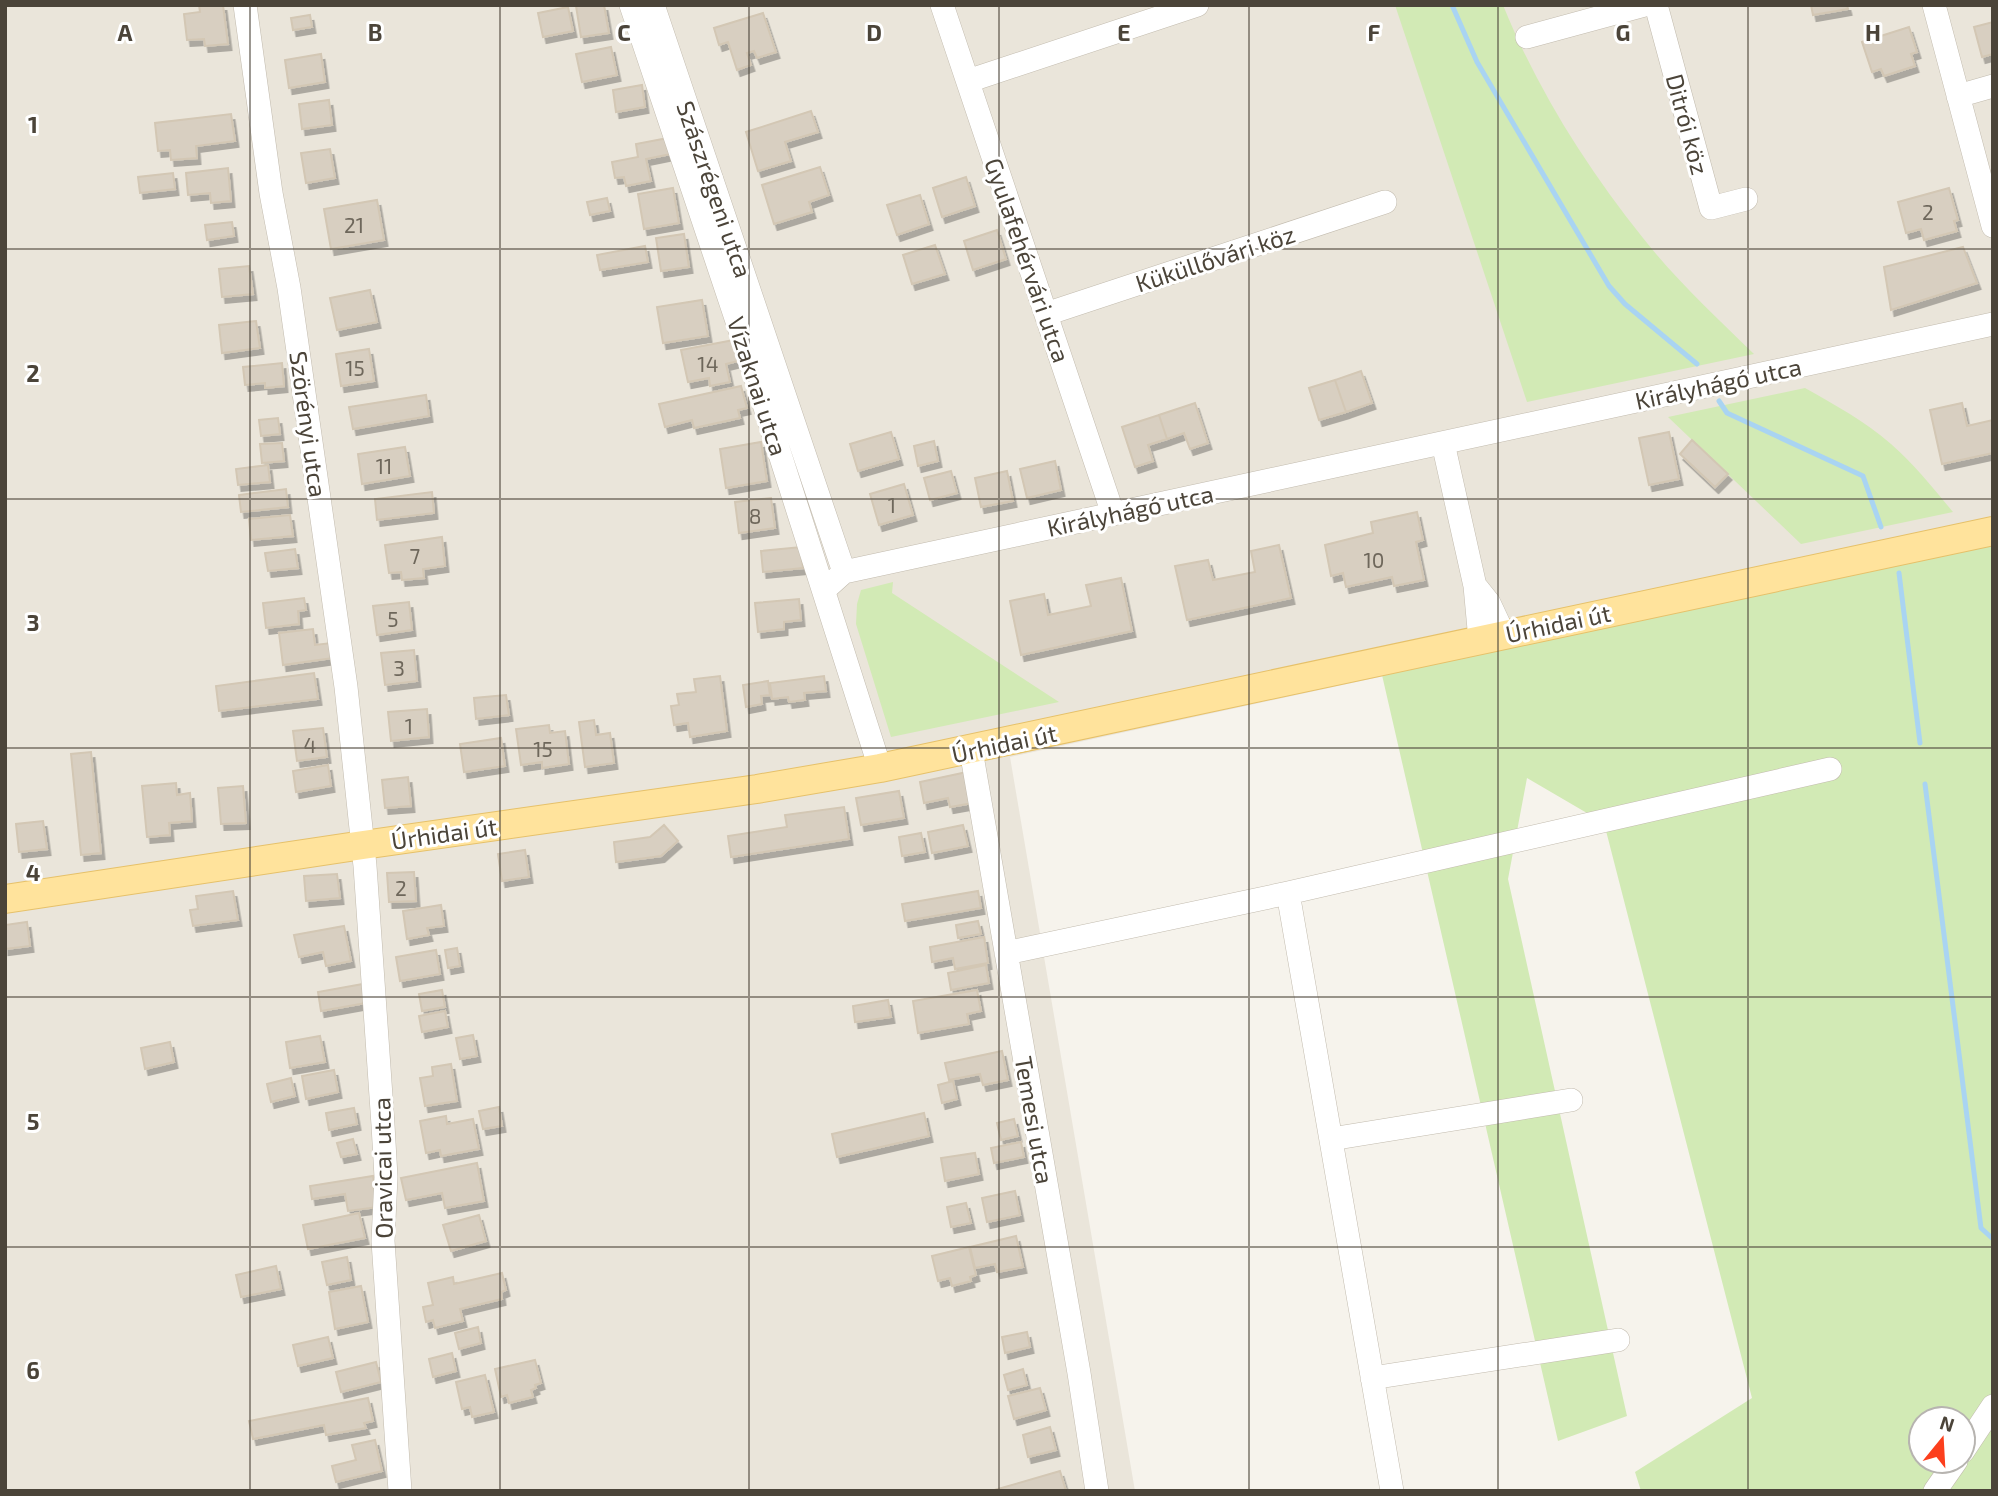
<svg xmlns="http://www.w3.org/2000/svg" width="1998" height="1496" viewBox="0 0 1998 1496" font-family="'Exo 2',sans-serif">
<defs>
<filter id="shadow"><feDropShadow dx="3.5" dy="6" stdDeviation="0" flood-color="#0004"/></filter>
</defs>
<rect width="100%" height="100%" fill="#f6f3ec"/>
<path fill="#eae5da" d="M5,5H1993V544L1010,757L1135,1491H5Z"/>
<path fill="#d2eab5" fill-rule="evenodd" d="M1395,5H1503C1537,89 1586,167 1643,238C1676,280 1716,317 1754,354L1527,402Z
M1805,388C1835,405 1865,421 1891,444C1914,464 1933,488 1953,512L1801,544L1668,417Z
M1993,544V1491H1641L1635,1472L1752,1398L1604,823L1527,778L1508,879L1627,1416L1558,1441L1382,675ZM1921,1419H1963V1461H1921Z
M893,582L892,593L1059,702L891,737L856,624L857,604L861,590Z"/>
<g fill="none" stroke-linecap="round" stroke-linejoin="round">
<path stroke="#a9d4f2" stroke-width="5" d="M1452,5L1477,62L1609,286L1625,304L1697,364
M1719,401L1727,413L1863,476L1881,527
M1899,573L1920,743
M1925,784L1981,1228L1993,1239"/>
</g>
<path fill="#d8cfc1" stroke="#d3c7b4" stroke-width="2" filter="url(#shadow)" d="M199,5H223L228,44L205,46L204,39L187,40L184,14L200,12Z
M604,5L609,33L581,37L576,6Z
M1811,5H1847L1848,9L1813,15Z
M568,7L573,31L543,37L538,13Z
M763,13L776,52L757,58L754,51L747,53L751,65L737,70L728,42L719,45L714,28Z
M310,15L312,27L293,30L291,18Z
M1993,22V54L1982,57L1974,27Z
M1909,27L1917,52L1911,54L1915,66L1884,76L1881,69L1872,72L1862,42Z
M611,47L617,75L582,82L576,54Z
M321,54L325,82L289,88L285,60Z
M642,85L645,107L616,112L613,90Z
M329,100L332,125L302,129L299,104Z
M811,111L818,132L785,142L791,161L758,171L746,132Z
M231,114L235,141L196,146L197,158L171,160L170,150L158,151L155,123Z
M668,138L671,154L646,159L651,181L626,186L624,177L615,178L612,162L638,157L636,144Z
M330,149L335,178L306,183L301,153Z
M820,167L829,195L809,202L812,212L774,224L762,185Z
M228,168L231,201L211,203L210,193L188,195L186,173Z
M173,173L175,189L140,193L138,177Z
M966,177L975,206L942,217L933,188Z
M673,188L679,223L644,229L638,194Z
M1949,188L1958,220L1954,221L1957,231L1924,240L1921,229L1906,233L1898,202Z
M920,195L929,224L897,235L887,205Z
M607,198L610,211L590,215L587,202Z
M377,200L384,240L331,249L324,209Z
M232,222L234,236L207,240L205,225Z
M997,230L1006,259L973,270L964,241Z
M684,234L689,267L661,271L656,238Z
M935,245L945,274L912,284L903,255Z
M645,246L648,262L600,270L597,255Z
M1963,247L1977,283L1891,310L1884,267Z
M249,266L253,294L222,297L219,269Z
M370,290L377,322L337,330L330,298Z
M702,300L708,336L663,343L657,307Z
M256,321L260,348L222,353L219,325Z
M734,340L738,361L726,364L730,382L710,386L709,378L688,382L681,350Z
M369,349L374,381L341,386L336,354Z
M282,363L284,386L265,388V383L245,385L243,367Z
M1361,371L1372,403L1346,412L1335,380Z
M1335,380L1346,412L1319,420L1309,388Z
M741,386L747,408L738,410L740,418L694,428L692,420L665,427L659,404Z
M426,395L429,416L353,429L349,407Z
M1195,403L1208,443L1190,449L1184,433L1167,439L1159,415Z
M1962,403L1967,426L1993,420V453L1942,464L1930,410Z
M1159,415L1167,439L1148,445L1153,461L1135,467L1122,427Z
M278,418L280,434L261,436L259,420Z
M891,432L899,459L858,471L850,444Z
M1669,432L1679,479L1649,485L1639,438Z
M1692,440L1728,474L1715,487L1680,454Z
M934,441L938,461L918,466L914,446Z
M761,442L767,481L726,488L720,449Z
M282,443L284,461L262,463L260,444Z
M405,447L410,476L362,484L358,454Z
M1055,461L1061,490L1027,498L1020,469Z
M268,465L270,482L238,485L236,469Z
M951,471L957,493L930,500L924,478Z
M1007,471L1013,501L981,507L975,478Z
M904,484L913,515L879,525L870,494Z
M286,489L288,507L241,512L239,495Z
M432,492L434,513L377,520L375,499Z
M771,498L775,528L739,533L735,502Z
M1417,512L1423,540L1416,542L1424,580L1394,586L1392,577L1346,587L1343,573L1331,576L1325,545L1373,533L1371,522Z
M290,515L293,536L251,540L249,519Z
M442,537L445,566L423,569L424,578L402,580L401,572L389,573L385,545Z
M1279,545L1291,598L1187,620L1175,566L1208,560L1213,580L1255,572L1251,551Z
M801,547L803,568L763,572L761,551Z
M295,549L298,568L268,571L265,553Z
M1121,578L1132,631L1021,655L1010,601L1044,594L1048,615L1091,606L1086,585Z
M304,598L306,610L298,611L299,624L266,628L263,603Z
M799,599L801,620L784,622V629L758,632L755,603Z
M409,602L412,630L377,635L373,606Z
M313,629L315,645L331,643L333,658L283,665L279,633Z
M414,650L417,681L385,685L381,653Z
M314,673L318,699L219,711L216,686Z
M720,676L727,731L690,737L688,723L674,725L671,706L679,705L677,694L696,692L694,679Z
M824,676L826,691L804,693L805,700L789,702L788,697L772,699L770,683Z
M768,681L770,695L761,696L762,704L746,707L743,685Z
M506,695L509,715L476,719L474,698Z
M427,709L429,737L391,741L388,712Z
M594,720L596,735L610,733L614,763L585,767L579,722Z
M549,725L550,733L565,731L569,764L542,768V762L521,765L516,729Z
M323,728L327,757L297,761L293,731Z
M501,738L505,766L464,772L460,744Z
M91,752L101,853L81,855L71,754Z
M328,765L331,786L296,792L293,771Z
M967,772L973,803L950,807L948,798L924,803L920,782Z
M408,777L411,806L385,808L382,780Z
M176,783L177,795L190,793L192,821L169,823L170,835L147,837L142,786Z
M243,786L246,823L221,824L218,788Z
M899,791L904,818L861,825L856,798Z
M844,807L849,839L731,857L728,836L787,827L785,815Z
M43,821L47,849L19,852L16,824Z
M664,825L678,841L661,856L616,862L614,842L650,837Z
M963,825L968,846L932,853L928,832Z
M921,833L925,852L902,856L899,837Z
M525,850L529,877L502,881L498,854Z
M414,872L416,901L389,902L387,873Z
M337,874L340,898L306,901L304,876Z
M233,891L238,920L193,926L190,910L198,909L196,896Z
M978,891L981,908L905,921L902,904Z
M441,905L444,926L427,928L429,935L407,939L403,911Z
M978,921L981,934L958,938L956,925Z
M27,922L30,946L5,949V925Z
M344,926L351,961L326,966L323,952L299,957L294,935Z
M984,937L988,963L955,969L953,958L932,962L930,947Z
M457,948L460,966L448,968L445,950Z
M436,950L440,974L400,981L396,957Z
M986,965L989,983L951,990L948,973Z
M363,984L366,1003L321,1011L318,992Z
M442,990L445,1007L422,1011L419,994Z
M977,990L981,1011L967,1014L969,1024L918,1033L913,1001Z
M888,1000L891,1017L855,1022L853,1006Z
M445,1011L448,1027L422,1032L419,1016Z
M473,1035L477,1056L460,1059L456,1038Z
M320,1036L325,1062L290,1068L286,1042Z
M170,1042L174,1062L145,1069L141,1048Z
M1002,1051L1008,1080L983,1085L980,1074L949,1080L945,1063Z
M451,1064L457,1101L425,1106L420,1078L433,1076L432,1067Z
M334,1070L338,1092L306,1099L302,1076Z
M291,1078L295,1096L271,1102L267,1084Z
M953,1081L957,1099L942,1103L938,1085Z
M499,1107L502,1126L483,1129L479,1111Z
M354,1108L357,1124L329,1130L326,1113Z
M924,1113L929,1136L837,1157L832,1134Z
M446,1116L447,1124L473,1119L479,1149L441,1156L440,1150L426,1153L420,1121Z
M1014,1119L1018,1136L1001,1140L997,1123Z
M353,1139L357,1154L341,1157L337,1143Z
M1021,1142L1024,1157L994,1163L991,1148Z
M975,1153L979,1174L945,1181L941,1158Z
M477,1163L484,1201L445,1208L442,1193L406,1200L401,1178Z
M373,1176L378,1207L348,1211L345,1194L312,1199L310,1186Z
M1015,1191L1020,1215L987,1222L982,1198Z
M966,1203L971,1223L951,1227L947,1207Z
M359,1213L365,1238L308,1249L303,1225Z
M479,1215L486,1241L451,1251L443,1225Z
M1016,1236L1023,1267L997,1272L995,1264L975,1268L970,1247Z
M969,1247L976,1275L970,1277L971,1281L952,1286L950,1278L938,1281L932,1256Z
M347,1257L351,1280L327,1285L322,1262Z
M276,1266L281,1289L241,1297L236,1275Z
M502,1273L506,1290L501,1292L502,1299L460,1309L463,1321L435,1328L433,1320L426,1322L423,1307L433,1305L428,1283L453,1277L454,1284Z
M361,1286L368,1322L335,1329L329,1292Z
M478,1327L481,1343L459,1349L455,1333Z
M1027,1332L1030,1347L1005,1353L1002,1337Z
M328,1337L333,1358L298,1366L293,1345Z
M452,1353L456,1371L433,1377L429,1359Z
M535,1360L541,1383L535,1385L536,1388L531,1390L533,1397L509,1403L507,1395L501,1397L495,1369Z
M376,1362L381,1382L341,1392L336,1372Z
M1023,1369L1027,1385L1008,1390L1004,1375Z
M485,1375L494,1412L472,1417L470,1407L462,1409L456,1382Z
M1040,1388L1046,1410L1014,1419L1008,1396Z
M368,1398L373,1421L364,1423L366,1428L326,1435L324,1425L253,1439L249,1421Z
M1050,1427L1056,1450L1028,1457L1023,1435Z
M375,1440L382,1471L336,1482L332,1466L356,1460L352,1445Z
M1060,1471L1066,1491H991Z"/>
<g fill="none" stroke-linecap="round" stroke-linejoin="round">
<g stroke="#c2bbae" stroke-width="24">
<path id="minor" d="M245,5L271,193L289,288L346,687L365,866L383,1125L386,1177L383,1241L400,1491
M631,5L747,351L880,768
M653,5L844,572
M942,5L1113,514
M1656,5L1711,208L1746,199
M1934,5L1993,226
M1527,37L1645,5
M968,81L1197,5
M1958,96L1993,86
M1046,314L1385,202
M1443,443L1475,586L1480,640
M1477,588L1489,603L1504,635
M824,590L844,572L1993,324
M971,750L1079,1373L1097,1491
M1288,893L1392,1491
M1006,953L1288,893L1830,769
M1331,1139L1571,1100
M1372,1378L1618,1340
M1963,1451L1993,1406
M1935,1491L1956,1461"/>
</g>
<g stroke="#e6c16a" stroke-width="30">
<path id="major" d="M5,899L363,845L757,789L880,768L1993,531"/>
</g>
<use href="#minor" stroke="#fff" stroke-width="23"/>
<use href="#major" stroke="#ffe39c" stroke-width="28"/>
</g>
<path fill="none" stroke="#4b4439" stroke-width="2" stroke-opacity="0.55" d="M250,5V1491M500,5V1491M749,5V1491M999,5V1491M1249,5V1491M1498,5V1491M1748,5V1491M5,249H1993M5,499H1993M5,748H1993M5,997H1993M5,1247H1993"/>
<g text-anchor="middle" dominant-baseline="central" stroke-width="6" stroke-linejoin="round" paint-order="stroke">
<g font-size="21" fill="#6e675b">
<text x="1928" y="211">2</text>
<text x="354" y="224">21</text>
<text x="708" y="363">14</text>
<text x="355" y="367">15</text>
<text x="384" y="465">11</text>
<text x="892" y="504">1</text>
<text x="755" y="515">8</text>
<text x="415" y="555">7</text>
<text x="1374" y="559">10</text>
<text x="393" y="618">5</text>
<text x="399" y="667">3</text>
<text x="409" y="725">1</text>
<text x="310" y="744">4</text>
<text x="543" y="748">15</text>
<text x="401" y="887">2</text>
</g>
<g font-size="24" fill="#4b4439" stroke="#fff">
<text transform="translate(1688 124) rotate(75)">Ditrói köz</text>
<text transform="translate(715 189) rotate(71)">Szászrégeni utca</text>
<text transform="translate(1215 258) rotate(-18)">Küküllővári köz</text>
<text transform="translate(1028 260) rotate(71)">Gyulafehérvári utca</text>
<text transform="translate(1718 383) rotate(-12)">Királyhágó utca</text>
<text transform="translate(758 386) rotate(72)">Vízaknai utca</text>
<text transform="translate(309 424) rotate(82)">Szörényi utca</text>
<text transform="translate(1130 510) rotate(-12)">Királyhágó utca</text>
<text transform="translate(1558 623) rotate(-12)">Úrhidai út</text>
<text transform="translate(1004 743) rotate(-12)">Úrhidai út</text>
<text transform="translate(444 833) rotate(-8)">Úrhidai út</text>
<text transform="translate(1035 1120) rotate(80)">Temesi utca</text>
<text transform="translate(382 1168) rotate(-91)">Oravicai utca</text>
</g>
</g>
<g font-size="23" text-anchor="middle" font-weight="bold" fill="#4b4439" stroke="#fff" stroke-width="6" stroke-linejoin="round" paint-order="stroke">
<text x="125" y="41">A</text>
<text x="375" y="41">B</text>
<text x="624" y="41">C</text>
<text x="874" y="41">D</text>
<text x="1124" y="41">E</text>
<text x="1374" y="41">F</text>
<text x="1623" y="41">G</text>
<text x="1873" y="41">H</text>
<text x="33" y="133">1</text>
<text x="33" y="382">2</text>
<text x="33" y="631">3</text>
<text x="33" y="881">4</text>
<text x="33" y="1130">5</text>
<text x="33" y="1379">6</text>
</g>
<rect width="1998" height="1496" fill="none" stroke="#4b4439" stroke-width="14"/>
<g transform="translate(1942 1440) rotate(18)"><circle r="33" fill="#ffffff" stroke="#b7b4b0" stroke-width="2"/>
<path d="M0-5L12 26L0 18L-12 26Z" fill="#fc3f1d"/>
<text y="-10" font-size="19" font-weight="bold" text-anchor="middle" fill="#4b4439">N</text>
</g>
</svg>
